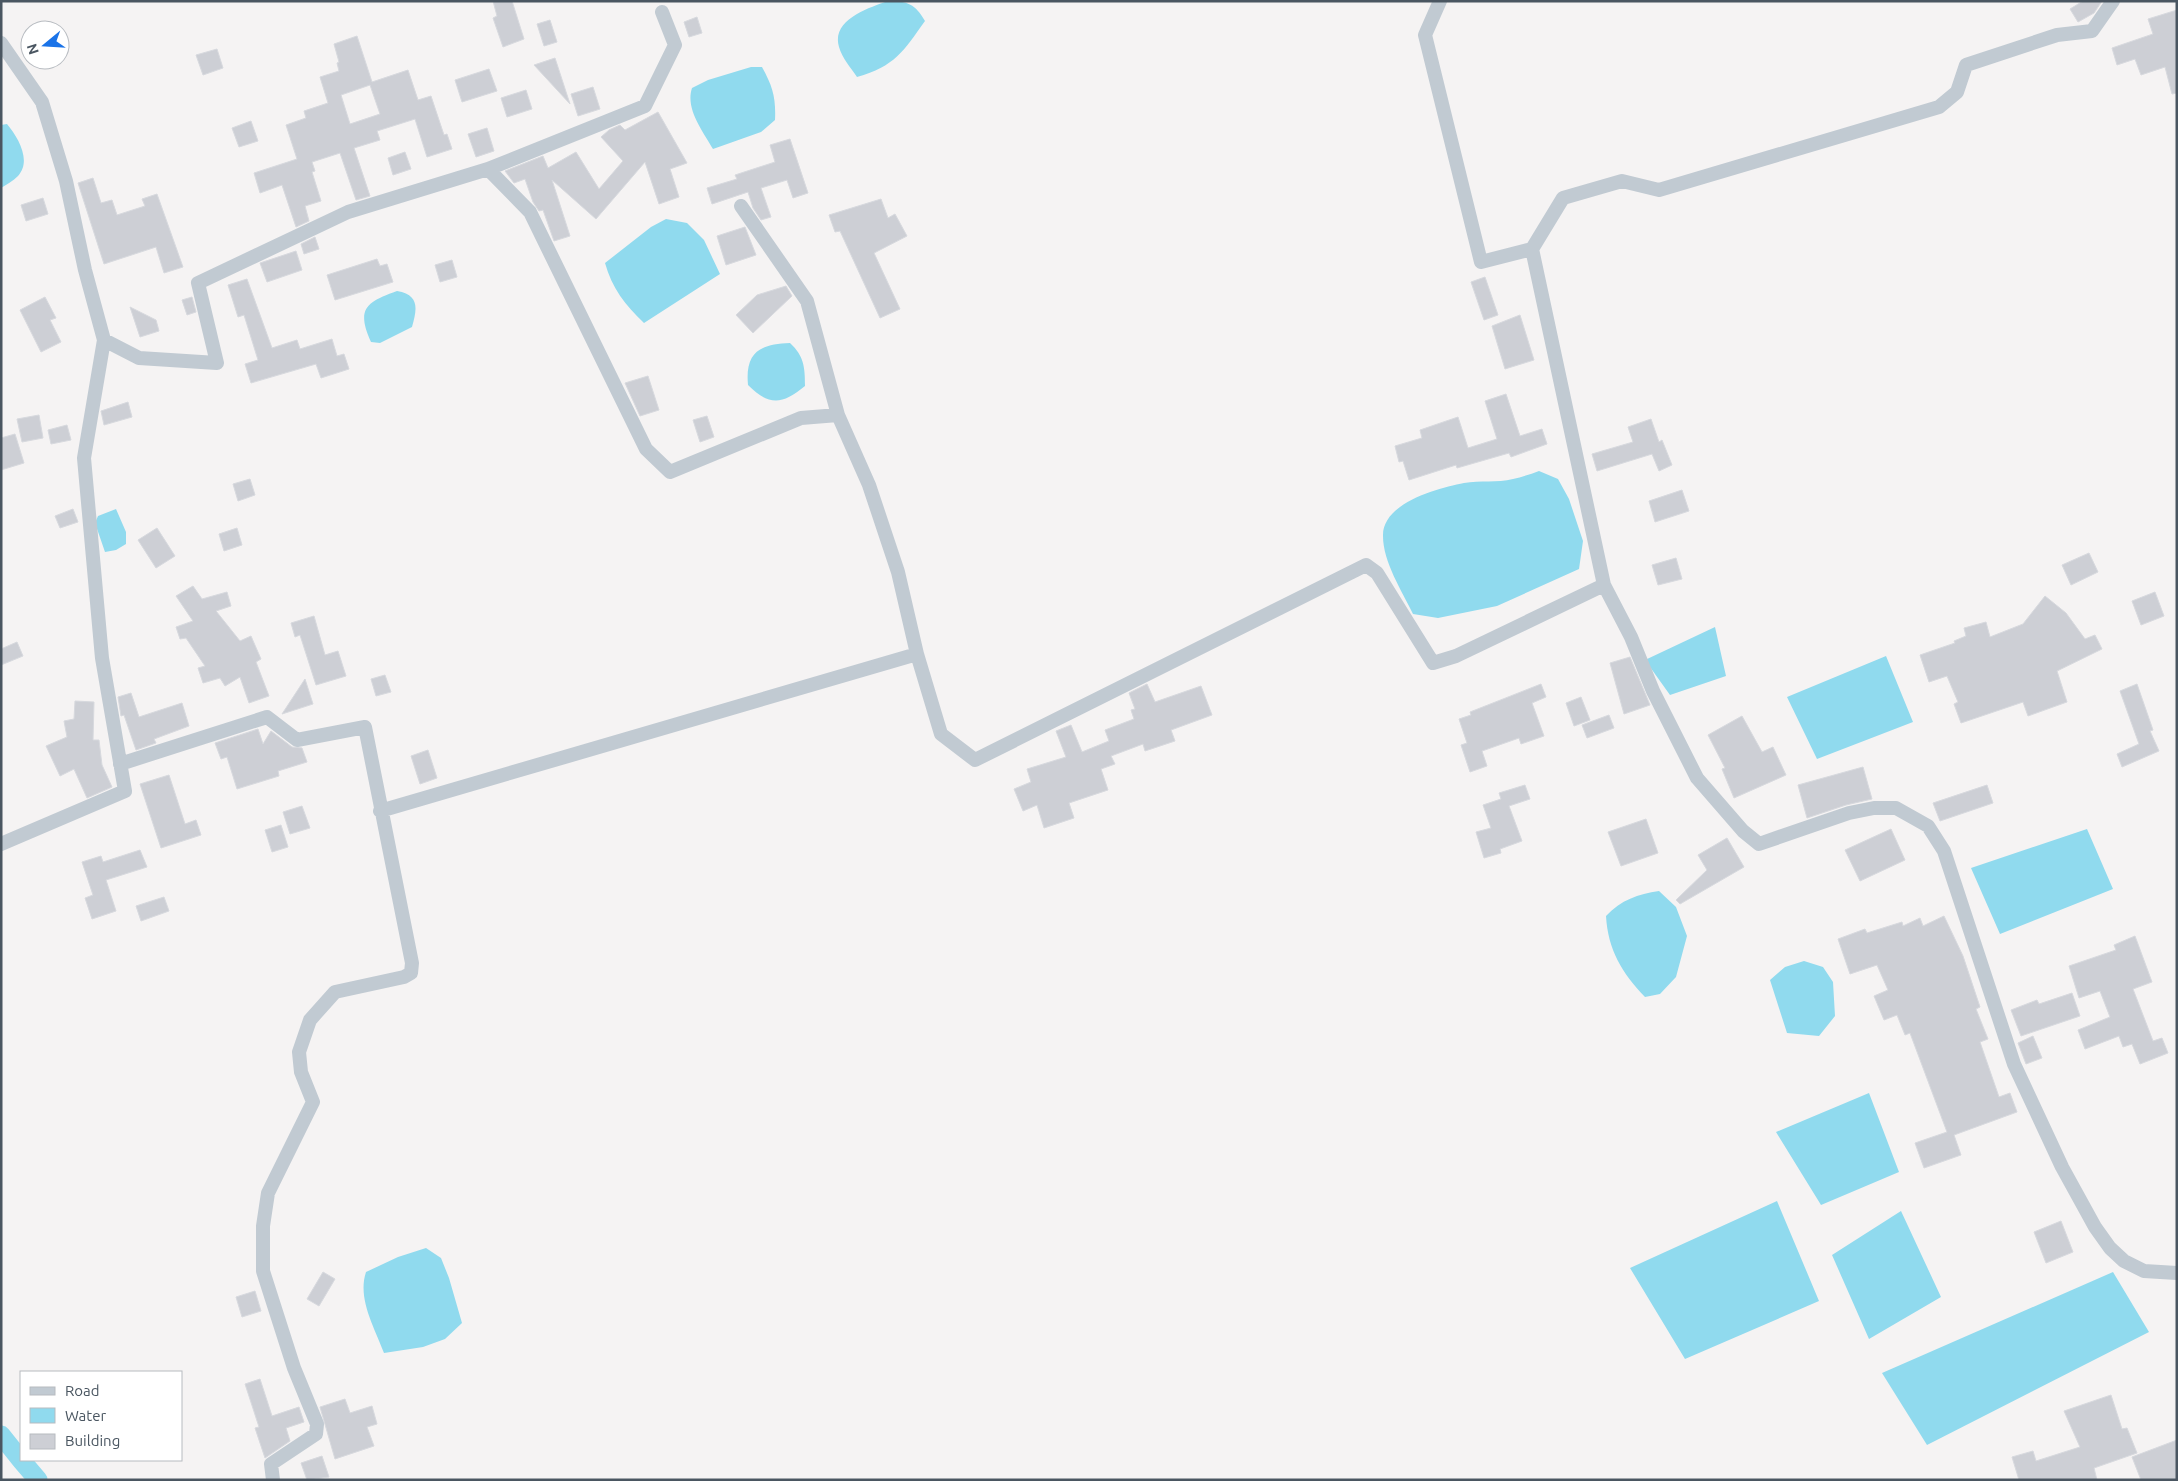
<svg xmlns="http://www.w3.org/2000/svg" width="2178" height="1481" viewBox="0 0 2178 1481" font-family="Ubuntu,sans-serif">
<rect width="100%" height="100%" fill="#f5f3f3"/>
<path fill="#90daee" d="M888,1C908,1 915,4 925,21C903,52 895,66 857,77C851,68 842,58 839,47C831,20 868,8 888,1Z
M751,67H762C773,87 776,98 775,120L761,132L713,149C703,131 685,109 692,88L708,80Z
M7,124C18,137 32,161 18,176C13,181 7,184 1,188V125Z
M666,219L687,223L704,240L720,274L644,323C625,305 612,288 605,263L651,227Z
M397,291C420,295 417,309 412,327L380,343L371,342C356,309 366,302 397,291Z
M790,343C804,356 805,367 805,386C782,405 769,406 748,385C745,353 759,344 790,343Z
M1539,471L1558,479L1569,499L1583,541L1579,569L1497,606L1438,618L1413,614C1402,591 1383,562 1383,536C1382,503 1438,488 1464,483C1480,480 1497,483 1513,479C1522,477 1531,474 1539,471Z
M116,509L126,532V544L116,550L105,552L95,523L98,516Z
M1715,627L1726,676L1670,695L1645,660Z
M1886,656L1913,722L1817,759L1787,697Z
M2087,829L2113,889L2000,934L1971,868Z
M1659,891L1676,907L1687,936L1676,977L1660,994L1645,997C1622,973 1608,950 1606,916C1621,900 1638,894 1659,891Z
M1804,961L1823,967L1833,982L1835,1016L1819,1036L1787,1033L1770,980L1785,967Z
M1869,1093L1899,1172L1821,1205L1776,1132Z
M1777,1201L1819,1301L1685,1359L1630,1268Z
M1901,1211L1941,1297L1869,1339L1832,1255Z
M426,1248L441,1258L449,1278L462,1323L445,1339L423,1347L384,1353C375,1328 357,1299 366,1272L398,1257Z
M2113,1272L2149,1332L1927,1445L1882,1373Z"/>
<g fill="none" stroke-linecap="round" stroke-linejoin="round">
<path stroke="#90daee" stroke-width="19" d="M1,1435L21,1460
M21,1460L38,1480"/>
</g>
<path fill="#cdcfd5" stroke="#d7d9de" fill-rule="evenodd" d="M493,1H512L524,39L503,47L493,18L497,16Z
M2083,1H2102L2094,13L2078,22L2070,9Z
M2177,10V93L2172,94L2165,67L2141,75L2135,59L2117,65L2112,48L2153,34L2148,19Z
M697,17L702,33L689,37L684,22Z
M550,20L557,42L544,46L537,24Z
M357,36L372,82L408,70L418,100L431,96L444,135L447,134L452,149L427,157L415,119L377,131L380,140L354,148L370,196L356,200L340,153L312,162L315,171L312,172L321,201L305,206L309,221L296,227L282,185L260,193L254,173L297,159L286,125L306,118L304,111L328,103L320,77L339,71L337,63L339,62L334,44ZM370,85L380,114L350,124L341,95Z
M217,49L223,68L203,75L196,55Z
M555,58L570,104L534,65Z
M489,69L497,91L462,102L455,80Z
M593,87L600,109L578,116L571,94Z
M526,90L532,109L507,117L501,98Z
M658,112L687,163L670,169L679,197L659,204L645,162L596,219L552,180L570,236L554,241L543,210L539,211L533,202L525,179L514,183L505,171L543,156L548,168L576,152L599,189L623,161L601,137L609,130L620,125L625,130Z
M251,121L258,141L239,147L232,128Z
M487,128L494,151L476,157L468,134Z
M790,139L808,193L793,198L787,180L761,188L771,217L761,220L753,208L748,192L712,204L707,188L737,179L735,175L775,162L770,145Z
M405,152L411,169L393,175L388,158Z
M93,178L101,203L112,200L117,215L145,206L142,199L157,194L183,267L164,273L156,247L104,264L78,183Z
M43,198L48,214L26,221L21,205Z
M881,199L888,218L895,214L907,236L874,253L900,309L880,318L840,231L835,232L829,215Z
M745,227L756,255L726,265L717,236Z
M315,237L319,249L304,254L301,244Z
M296,251L302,270L267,282L260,263Z
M377,259L380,266L387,264L393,282L335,300L327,275Z
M452,260L457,277L440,282L435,265Z
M1485,277L1498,315L1484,320L1471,282Z
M247,279L272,348L297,340L300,349L332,339L337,356L344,354L349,369L321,378L316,364L251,383L245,364L258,360L244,315L238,317L228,285Z
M786,286L792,296L753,333L736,315L757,295Z
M45,297L56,318L50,320L61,342L41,352L20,310Z
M192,297L196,312L187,315L182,300Z
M130,307L156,320L159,331L140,337Z
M1520,315L1534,360L1505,369L1492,326Z
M648,376L659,410L640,416L625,383Z
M1506,394L1520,436L1542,429L1547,444L1511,457L1509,453L1457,468L1456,465L1409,480L1403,461L1399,462L1395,446L1422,438L1420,430L1458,417L1468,448L1497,439L1485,401Z
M128,402L132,417L104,425L101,411Z
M39,415L43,438L22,442L17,419Z
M707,416L714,437L700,442L693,420Z
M1651,419L1659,442L1662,440L1672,465L1659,471L1652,454L1597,471L1592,454L1633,442L1628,427Z
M67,425L71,440L51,444L48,430Z
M15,434L24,463L1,470V438Z
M250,479L255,495L238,501L233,484Z
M1682,490L1689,511L1655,522L1649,501Z
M73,509L78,522L60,528L55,516Z
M157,528L175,556L156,568L138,540Z
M237,528L242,545L224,551L219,534Z
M2089,553L2098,572L2071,585L2062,565Z
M1676,558L1682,579L1658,585L1652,565Z
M193,586L202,599L227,592L231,606L216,611L240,641L251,636L261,659L256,662L269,696L249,703L240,677L225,686L220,678L203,683L198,668L205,666L186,638L180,639L176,627L193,621L176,596Z
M2155,592L2164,616L2141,625L2132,601Z
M2045,596L2066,613L2085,639L2095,635L2102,649L2057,671L2067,702L2028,716L2023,702L1961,723L1954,704L1958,702L1947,676L1929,682L1920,655L1955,643L1954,641L1966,636L1964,628L1986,622L1990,637L2023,624Z
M314,616L325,655L338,651L346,676L316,685L300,635L295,637L291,623Z
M17,642L23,656L1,665V649Z
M1630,657L1650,705L1624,714L1610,663Z
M385,675L391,692L376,696L371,679Z
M305,679L313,704L282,714Z
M1147,684L1155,702L1201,686L1212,715L1171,730L1175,741L1145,751L1143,744L1111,756L1115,764L1101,769L1108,790L1069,803L1074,818L1044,828L1037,805L1023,811L1014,789L1031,782L1027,769L1066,757L1056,731L1071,725L1082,752L1109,741L1105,730L1134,719L1131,710L1135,709L1129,693Z
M1541,684L1546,697L1532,703L1544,736L1521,744L1519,738L1482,751L1487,766L1470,772L1461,745L1467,743L1459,719L1471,715L1470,712Z
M2137,684L2153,730L2150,731L2159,751L2122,767L2117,754L2139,744L2120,691Z
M131,693L139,717L182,703L189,726L154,739L156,743L136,750L124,715L121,716L118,697Z
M1581,697L1590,720L1574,726L1566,703Z
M75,701L94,702L93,740H99L102,765L112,787L87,798L74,769L60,776L46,746L67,737L64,721L74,719Z
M1609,715L1614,728L1587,738L1582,725Z
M1742,716L1762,752L1773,747L1786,775L1734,798L1722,769L1725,768L1708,735Z
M258,729L263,744L271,731L292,747L302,748L307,762L278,771L279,776L237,789L227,757L221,759L215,743Z
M428,750L437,778L420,784L411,756Z
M1863,767L1872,799L1846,805L1807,818L1798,785Z
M169,775L185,824L196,820L201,835L161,848L140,784Z
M1525,785L1530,799L1509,806L1522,841L1500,849L1501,853L1484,858L1476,832L1491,828L1483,805L1501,799L1499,793Z
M1987,785L1993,803L1940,821L1933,803Z
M302,806L310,828L290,834L283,812Z
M1646,819L1658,853L1621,866L1608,832Z
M281,825L288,847L272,852L265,830Z
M1891,829L1905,860L1860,881L1845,850Z
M1727,838L1744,867L1680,904L1676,900L1707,870L1698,855Z
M140,850L147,867L106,880L116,911L92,919L85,898L93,895L82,862L101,856L103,862Z
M164,897L169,911L141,921L136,906Z
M1944,916L1963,956L1980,1007L1976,1009L1988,1039L1980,1042L1999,1097L2010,1093L2017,1112L1954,1135L1961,1155L1924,1168L1915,1143L1947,1132L1910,1033L1905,1035L1897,1015L1884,1020L1874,996L1888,990L1877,965L1850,974L1838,939L1865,929L1867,933L1902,922L1903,926L1920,918L1923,926Z
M2135,936L2152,982L2133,989L2153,1041L2162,1038L2168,1053L2140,1064L2132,1044L2123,1047L2119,1036L2085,1049L2078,1030L2110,1017L2100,991L2079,998L2069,966L2116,950L2114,945Z
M2072,993L2080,1016L2021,1036L2011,1010L2037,1000L2039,1004Z
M2033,1036L2042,1058L2026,1064L2018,1043Z
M2061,1221L2073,1252L2046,1263L2034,1232Z
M323,1272L335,1279L319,1306L307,1299Z
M255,1291L261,1311L242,1317L236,1297Z
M260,1379L272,1416L299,1407L304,1422L286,1428L290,1441L265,1458L255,1428L259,1427L245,1384Z
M2111,1395L2122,1429L2127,1428L2137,1453L2094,1468L2097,1480H2019L2012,1457L2033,1451L2036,1461L2080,1447L2064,1411Z
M345,1399L350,1413L372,1406L377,1424L367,1427L374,1446L335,1459L320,1407Z
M2177,1440V1480H2141L2132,1457Z
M322,1456L329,1477L307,1480L301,1463Z"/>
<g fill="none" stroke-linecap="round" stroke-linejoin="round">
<path stroke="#c1cad2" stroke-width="14" d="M1440,1L1425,35L1481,262L1532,249L1563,198L1622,181L1659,190L1939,107L1957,92L1966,65L2057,35L2092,31L2113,1
M1,43L42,102L66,181L85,270L104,340L139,358L217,363L198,283L348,212L488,169L530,212L646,449L670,472L801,418L838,415
M488,169L645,106L675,45L662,12
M741,206L807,301L838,415L869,485L898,572L917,654L941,734L975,760L1366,565L1377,573L1433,663L1456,656L1604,585
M1532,249L1604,585L1631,637L1653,691L1697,778L1743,831L1759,844L1849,813L1874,808H1896L1928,826L1944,851L2014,1064L2062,1167L2095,1227L2110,1248L2124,1261L2144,1271L2177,1273
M120,764L267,717L297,740L365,727L412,963L411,973L404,977L335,992L310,1020L299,1052L301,1072L313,1102L268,1193L263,1226V1271L294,1368L317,1424L316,1434L271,1464L273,1480
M380,811L917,654
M1,844L125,791L102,658L84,458L104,340"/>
</g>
<rect width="2178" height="1481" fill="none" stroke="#4a5661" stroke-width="5"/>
<rect x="20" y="1371" width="162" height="90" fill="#ffffff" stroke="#b7bbc0"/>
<rect x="30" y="1387" width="25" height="8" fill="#c1cad2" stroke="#b7bbc0"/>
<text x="65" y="1396" font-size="15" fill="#4a5661">Road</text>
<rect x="30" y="1408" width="25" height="15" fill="#90daee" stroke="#b7bbc0"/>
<text x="65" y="1421" font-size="15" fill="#4a5661">Water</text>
<rect x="30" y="1434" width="25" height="15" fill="#cdcfd5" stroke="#b7bbc0"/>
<text x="65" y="1446" font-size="15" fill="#4a5661">Building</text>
<g transform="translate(45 45) rotate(252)"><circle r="24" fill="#ffffff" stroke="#b7bbc0"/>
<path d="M0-4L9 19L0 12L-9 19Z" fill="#1a73e8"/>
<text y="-8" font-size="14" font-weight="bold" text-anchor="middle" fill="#4a5661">N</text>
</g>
</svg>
